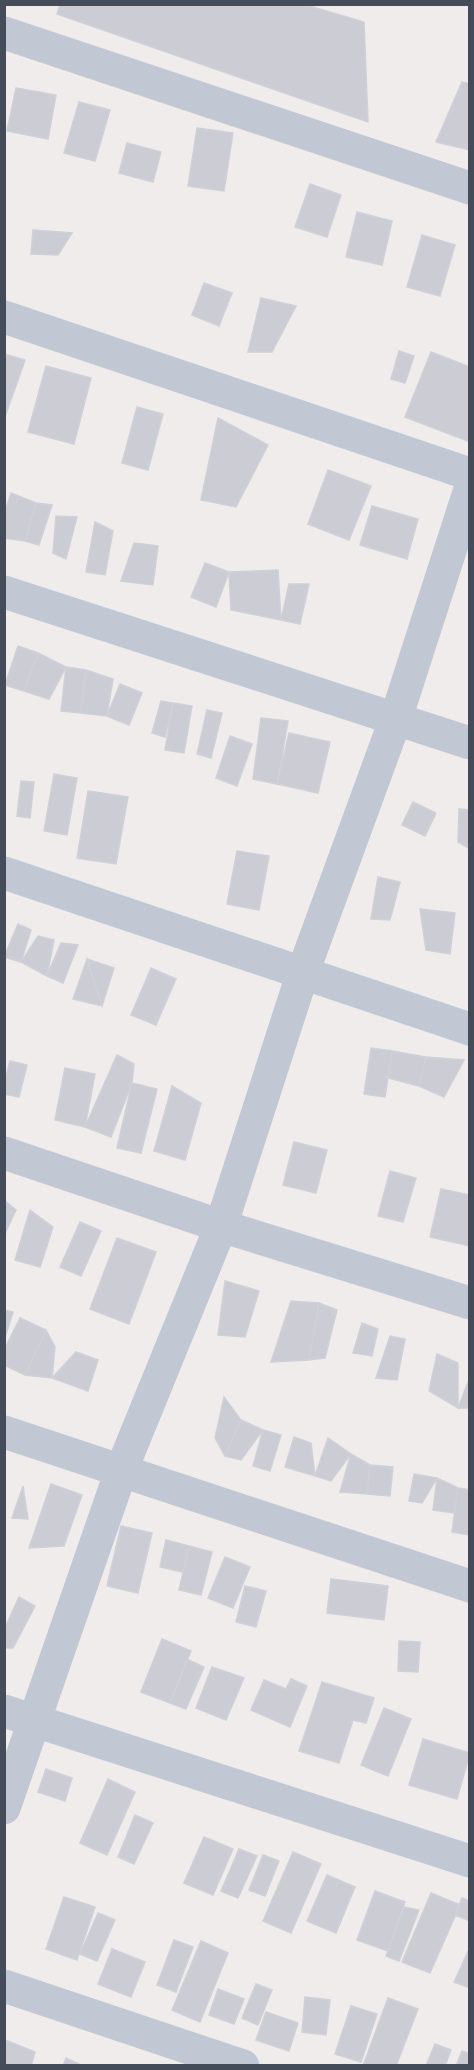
<svg xmlns="http://www.w3.org/2000/svg" width="474" height="2070" viewBox="0 0 474 2070" font-family="'Sofia Sans Condensed',sans-serif">
<rect width="100%" height="100%" fill="#efeceb"/>
<path fill="#cbccd4" stroke="#cfd0d8" stroke-width="1.5" d="M60,4H303L364,22L368,122L57,14Z
M462,82L470,84V150L436,142Z
M16,88L56,95L48,139L7,131Z
M79,102L110,110L95,161L64,153Z
M197,128L233,133L224,191L188,186Z
M127,143L161,152L153,182L119,173Z
M310,184L341,195L327,237L295,227Z
M357,212L392,221L382,265L346,257Z
M33,230L72,233L58,255L31,254Z
M422,235L455,245L440,296L407,287Z
M204,283L232,293L219,326L192,315Z
M261,298L296,306L272,352H248Z
M399,351L414,356L405,383L391,379Z
M431,352L470,367V442L405,417Z
M4,354L25,360L5,417H4Z
M46,366L91,378L74,444L28,432Z
M137,407L163,414L148,470L122,463Z
M218,418L268,445L236,507L201,500Z
M328,470L371,486L349,540L308,524Z
M11,493L36,503L25,541L4,538V515Z
M36,503L52,505L39,545L25,541Z
M372,506L418,519L407,559L360,545Z
M56,516L77,517L66,559L53,553Z
M95,522L113,531L105,575L86,572Z
M134,543L158,546L153,585L121,581Z
M205,563L229,572L216,607L191,597Z
M278,570L281,620L231,610L229,572Z
M289,584H309L300,624L281,620Z
M18,646L38,653L24,691L5,685Z
M38,653L66,667L49,699L24,691Z
M66,667L86,670L81,713L61,711Z
M86,670L113,679L107,716L81,713Z
M120,684L142,693L129,725L107,716Z
M161,701L173,703L165,737L152,733Z
M173,703L192,706L184,753L165,750Z
M207,710L222,713L211,758L197,754Z
M261,718L288,721L277,784L253,779Z
M289,733L330,742L318,793L277,784Z
M230,736L252,744L237,786L216,778Z
M54,774L77,778L67,835L44,831Z
M21,781L34,782L30,818L17,816Z
M88,791L128,797L116,864L77,858Z
M413,802L436,813L425,836L402,825Z
M459,809L470,810V849L458,842Z
M237,851L269,856L259,910L227,904Z
M378,877L400,882L390,920L371,919Z
M420,909L455,913L450,954L426,950Z
M18,924L31,930L21,962L4,957Z
M38,936L54,940L47,976L21,962Z
M61,943L78,945L63,983L47,976Z
M87,959L102,1006L73,999Z
M87,959L114,968L102,1006Z
M151,968L176,979L156,1025L131,1015Z
M371,1048L392,1051L385,1097L364,1094Z
M392,1051L426,1057L419,1086L388,1078Z
M117,1055L134,1064L132,1083L111,1137L85,1127Z
M426,1057L464,1060L444,1097L419,1086Z
M10,1061L27,1065L19,1097L4,1094V1083Z
M65,1068L95,1074L85,1127L55,1120Z
M132,1083L157,1089L141,1153L117,1148Z
M172,1086L201,1103L185,1160L154,1151Z
M294,1142L327,1150L316,1193L283,1185Z
M390,1171L416,1178L403,1222L378,1216Z
M441,1189L470,1195V1246L430,1237Z
M4,1200L16,1210L4,1236Z
M30,1210L53,1227L40,1267L15,1260Z
M80,1222L101,1231L81,1276L60,1267Z
M117,1238L156,1252L129,1324L90,1309Z
M225,1281L259,1291L245,1337L218,1335Z
M291,1301L319,1303L309,1360L271,1362Z
M319,1303L337,1310L325,1358L309,1360Z
M4,1310L13,1312L4,1341Z
M20,1318L46,1330L25,1375L4,1365V1350Z
M362,1323L378,1329L372,1356L353,1353Z
M46,1330L55,1347L52,1378L25,1375Z
M390,1336L405,1339L397,1380L376,1378Z
M76,1352L98,1360L88,1391L52,1378Z
M437,1354L458,1363V1408L429,1391Z
M470,1377V1408H458Z
M224,1397L241,1420L225,1456L215,1438Z
M241,1420L263,1430L241,1460L225,1456Z
M263,1430L281,1435L270,1471L253,1466Z
M294,1437L311,1443L315,1476L285,1467Z
M328,1438L351,1454L331,1481L315,1476Z
M351,1454L370,1465L367,1494L340,1492Z
M370,1465L393,1467L390,1496L367,1494Z
M414,1474L437,1478L422,1503L409,1501Z
M437,1478L458,1488L454,1513L433,1510Z
M51,1484L82,1495L64,1546L29,1548Z
M23,1486L28,1519L12,1518Z
M458,1488L470,1490V1535L452,1532Z
M121,1526L152,1533L138,1593L107,1586Z
M166,1540L189,1546L183,1572L160,1567Z
M189,1546L212,1552L201,1595L179,1590Z
M225,1557L250,1567L233,1608L208,1598Z
M331,1579L388,1586L384,1620L327,1613Z
M245,1586L266,1591L256,1627L236,1622Z
M19,1597L35,1606L13,1648H4V1630Z
M162,1639L191,1651L170,1703L141,1692Z
M399,1641L420,1642L418,1672L398,1671Z
M187,1659L204,1667L186,1709L170,1703Z
M212,1667L244,1678L226,1720L196,1708Z
M291,1679L307,1686L290,1727L251,1710L264,1680L286,1689Z
M322,1682L374,1698L366,1723L353,1720L339,1763L299,1751Z
M384,1708L411,1719L388,1776L361,1765Z
M423,1739L470,1753L457,1799L409,1785Z
M46,1769L72,1778L65,1801L38,1792Z
M108,1779L135,1792L107,1855L80,1843Z
M135,1815L153,1823L134,1864L118,1857Z
M204,1837L233,1849L213,1895L184,1883Z
M239,1849L257,1856L238,1898L221,1891Z
M293,1852L321,1864L291,1933L263,1921Z
M263,1855L279,1861L265,1896L249,1890Z
M327,1875L355,1887L336,1933L307,1921Z
M375,1891L405,1902L388,1951L357,1940Z
M431,1893L460,1905L430,1973L402,1962Z
M64,1897L95,1907L77,1960L46,1949Z
M462,1898L470,1901V1921L455,1915Z
M404,1907L419,1910L399,1961L386,1956Z
M98,1913L115,1920L97,1961L80,1954Z
M174,1940L193,1947L176,1992L157,1985Z
M201,1941L228,1953L200,2022L172,2010Z
M470,1947V1988L454,1982Z
M112,1949L145,1962L131,1997L98,1984Z
M256,1984L272,1990L258,2025L242,2018Z
M218,1989L244,1999L234,2024L209,2015Z
M305,1997L330,2000L326,2035L302,2032Z
M388,1998L418,2009L396,2066H363Z
M351,2006L377,2014L361,2062L335,2054Z
M266,2012L298,2023L289,2051L256,2040Z
M5,2040L35,2052L31,2066H4Z
M435,2044L451,2050L445,2066H426Z
M462,2051L470,2054V2066H456Z
M66,2058L83,2066H63Z"/>
<g fill="none" stroke-linecap="round" stroke-linejoin="round">
<path stroke="#c1c8d4" stroke-width="33" d="M4,33L470,188
M4,317L470,474
M4,592L470,743
M4,873L470,1029
M4,1153L221,1226L470,1303
M4,1432L470,1586
M4,1711L470,1861
M4,1808L121,1471L221,1226L303,972L396,718L470,489
M4,1986L243,2066"/>
</g>
<rect width="474" height="2070" fill="none" stroke="#444b59" stroke-width="12"/>
</svg>
